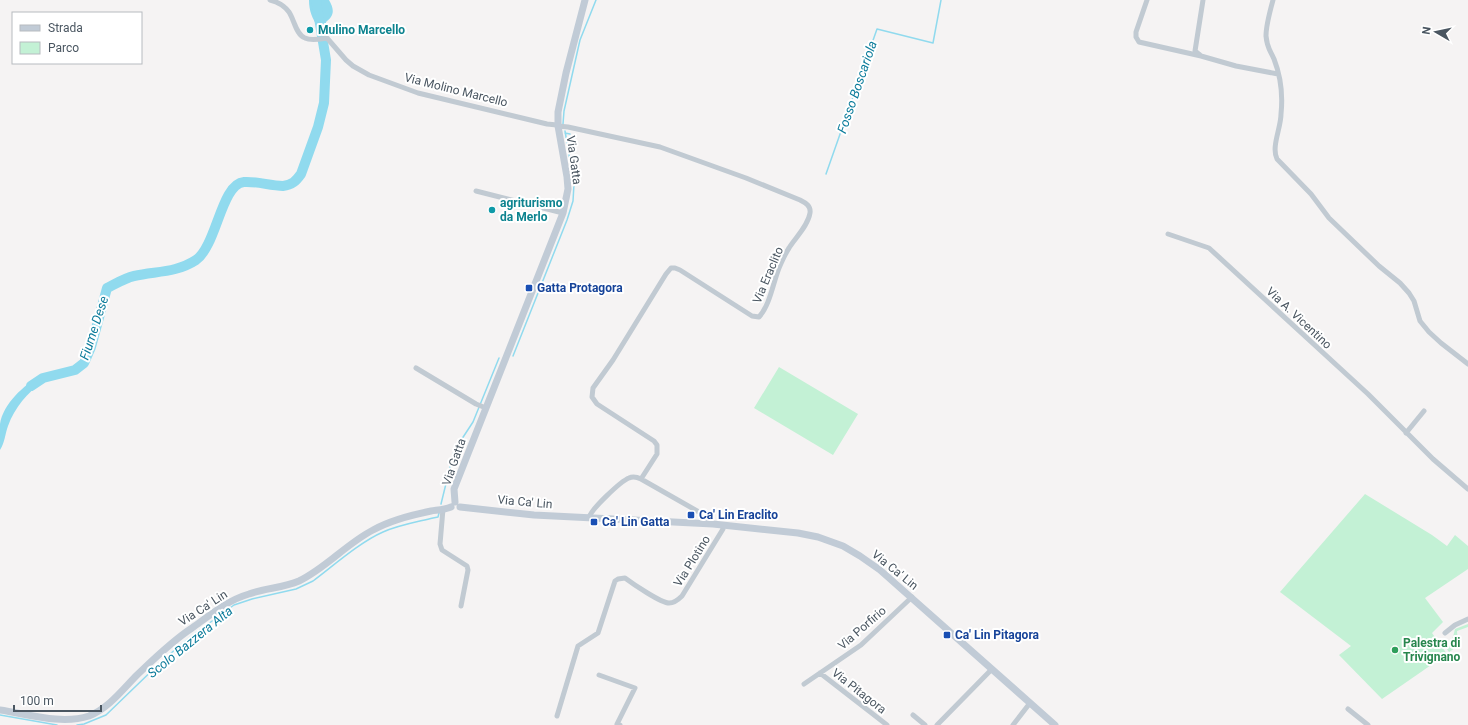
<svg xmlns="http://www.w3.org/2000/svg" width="1468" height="725" viewBox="0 0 1468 725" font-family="Roboto,sans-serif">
<rect width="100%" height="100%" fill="#f5f3f3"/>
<path fill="#c3f1d5" d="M779,367L858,414L833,455L754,408Z
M1365,494L1432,535L1447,546L1455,535L1468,546V569L1425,598L1443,622L1432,633L1447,654L1382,699L1339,655L1351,646L1280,592Z
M1468,624V627L1457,631L1458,646L1449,652L1441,641L1449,642L1453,637L1455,629Z"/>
<path fill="#90daee" d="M309,0H329C334,9 335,15 326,22V26L318,27C312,18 309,11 309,0Z
M41,375L43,382C27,393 15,407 8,426C5,434 5,442 0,450C0,441 0,432 0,424C3,404 24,385 41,375Z"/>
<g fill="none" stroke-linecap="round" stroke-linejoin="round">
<path stroke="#90daee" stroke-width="1.5" d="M563,124L564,111L580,40L596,0
M565,133L570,134
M826,174L877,29L933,43L941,0
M513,356L567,220L573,201L574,184L565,131
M441,504L454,451L473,422L499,358
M0,715L57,725
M77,725L84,724L106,715L165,658L193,635L234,605L252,599L296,589L313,581C333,566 360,542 383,532C399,525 417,522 433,518L438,517L439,513"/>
<path stroke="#90daee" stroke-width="10" d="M31,386L43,378L75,370L84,363L91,347L107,288C115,284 125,278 134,276C156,271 176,273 196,260C217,245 221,184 244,182C257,181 270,186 283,186C292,185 296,181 301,174L318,127L324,103L326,60L316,0"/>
<path stroke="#c1cad2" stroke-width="5" d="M270,0C278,2 284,5 289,12C294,19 296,35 305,38C311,41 320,39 327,38L346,60L353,66L369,75L418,93L547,124L557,125
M1147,0L1136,32V37L1139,42L1201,56L1236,66L1278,74
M1273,0C1270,11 1266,25 1266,36C1267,48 1270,50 1274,59C1281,77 1283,95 1281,114C1281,128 1271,147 1277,159L1311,194L1329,218L1379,266L1400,283L1409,293L1414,301L1420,321L1429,332L1441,343L1468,364
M1200,55L1195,51L1203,0
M558,126L568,127L660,147L746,178L800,200C806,203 811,206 810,213C808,226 795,238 789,248C785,254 782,261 779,268C773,283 770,305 759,317L752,316L680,270L675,268H671L666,274L613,360L593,388L592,397L597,404L654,441L657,445V454L641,479
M476,191L563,213
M1168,234L1209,248L1368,394L1433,459L1468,489
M416,368L476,404L486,408
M1406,433L1424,411
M443,509L440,544L442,550L467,566L468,570L461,606
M589,518C590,510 621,481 629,478C633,476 637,477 641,479L706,516L713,524
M1445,633L1455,625L1468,619
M820,673L887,725
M599,675L635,688L617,724L620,725
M804,684L861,645L912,597
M1348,709L1368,725
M913,715L925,725
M557,716L578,646L598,633L615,581L618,579L625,578C633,584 661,603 669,603C674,603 678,600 682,596L723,529L722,525
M937,725L992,669
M1013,725L1030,703"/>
<path stroke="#c1cbd6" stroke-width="7" d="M455,502L454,489L563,213L568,189L567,177L558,126V112L566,73L585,0
M460,507L534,515L713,524L798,533L818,537L843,546L860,556L880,570L1055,725
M0,710C28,714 61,725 89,716C109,708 123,689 137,675C155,658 172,641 192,628C210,615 228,600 249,594C265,588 283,588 299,581C326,568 346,544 373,530C391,520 411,515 431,511C437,510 444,510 451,507"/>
</g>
<g fill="#0f9aa8" stroke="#fff" stroke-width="1.5">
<circle cx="310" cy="30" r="4"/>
<circle cx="492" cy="210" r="4"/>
</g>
<g fill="#1a4fb4" stroke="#fff" stroke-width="1.5">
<rect x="525" y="284" width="8" height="8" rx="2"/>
<rect x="687" y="511" width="8" height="8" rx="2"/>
<rect x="590" y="518" width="8" height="8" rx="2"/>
<rect x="943" y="631" width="8" height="8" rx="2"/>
</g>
<circle fill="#2e9e5b" stroke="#fff" stroke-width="1.5" cx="1395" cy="650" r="4"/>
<g text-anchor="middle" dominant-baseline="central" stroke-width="4" stroke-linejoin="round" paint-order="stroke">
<g font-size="12" font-weight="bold" fill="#0d838f" stroke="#fff" text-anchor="start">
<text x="318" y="30">Mulino Marcello</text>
<text x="500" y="203">agriturismo<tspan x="500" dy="14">da Merlo</tspan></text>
</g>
<g font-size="12" fill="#4a5661" stroke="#fff">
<text transform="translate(456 90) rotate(14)">Via Molino Marcello</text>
<text transform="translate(574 160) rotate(82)">Via Gatta</text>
<text transform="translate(768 275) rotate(-67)">Via Eraclito</text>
<text transform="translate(1299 318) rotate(43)">Via A. Vicentino</text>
<text transform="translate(454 462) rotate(-71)">Via Gatta</text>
<text transform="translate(525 502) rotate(5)">Via Ca' Lin</text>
<text transform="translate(692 561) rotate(-58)">Via Plotino</text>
<text transform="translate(895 570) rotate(39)">Via Ca' Lin</text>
<text transform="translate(203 608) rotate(-33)">Via Ca' Lin</text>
<text transform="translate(862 628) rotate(-41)">Via Porfirio</text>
<text transform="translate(859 691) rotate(38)">Via Pitagora</text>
</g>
<g font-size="12" font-weight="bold" fill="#164399" stroke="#fff" text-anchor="start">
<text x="537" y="288">Gatta Protagora</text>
<text x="699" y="515">Ca' Lin Eraclito</text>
<text x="602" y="522">Ca' Lin Gatta</text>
<text x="955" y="635">Ca' Lin Pitagora</text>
</g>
<g font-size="12" font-weight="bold" fill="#27864d" stroke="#fff" text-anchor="start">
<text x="1403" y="643">Palestra di<tspan x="1403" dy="14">Trivignano</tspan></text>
</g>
<g font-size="13" font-style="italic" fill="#0c7c9b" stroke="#fff">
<text transform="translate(857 87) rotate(-71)">Fosso Boscariola</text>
<text transform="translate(94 328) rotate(-72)">Fiume Dese</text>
<text transform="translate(190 642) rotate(-39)">Scolo Bazzera Alta</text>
</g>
</g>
<rect x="12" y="12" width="130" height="52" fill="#ffffff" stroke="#b7bbc0"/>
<rect x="20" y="25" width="20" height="6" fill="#c1cbd6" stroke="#b7bbc0"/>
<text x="48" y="32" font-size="12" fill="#4a5661">Strada</text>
<rect x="20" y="42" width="20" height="12" fill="#c3f1d5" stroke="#b7bbc0"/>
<text x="48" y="52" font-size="12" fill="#4a5661">Parco</text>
<g transform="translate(1436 32) rotate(279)" stroke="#ffffff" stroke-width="3" paint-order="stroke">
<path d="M0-3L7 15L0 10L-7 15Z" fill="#4a5661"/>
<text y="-6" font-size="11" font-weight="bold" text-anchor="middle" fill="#4a5661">N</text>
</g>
<path d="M14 705v6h87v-6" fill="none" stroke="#4a5661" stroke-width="2"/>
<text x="20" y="705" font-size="12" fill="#4a5661" stroke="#ffffff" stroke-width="3" paint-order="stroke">100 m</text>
</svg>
